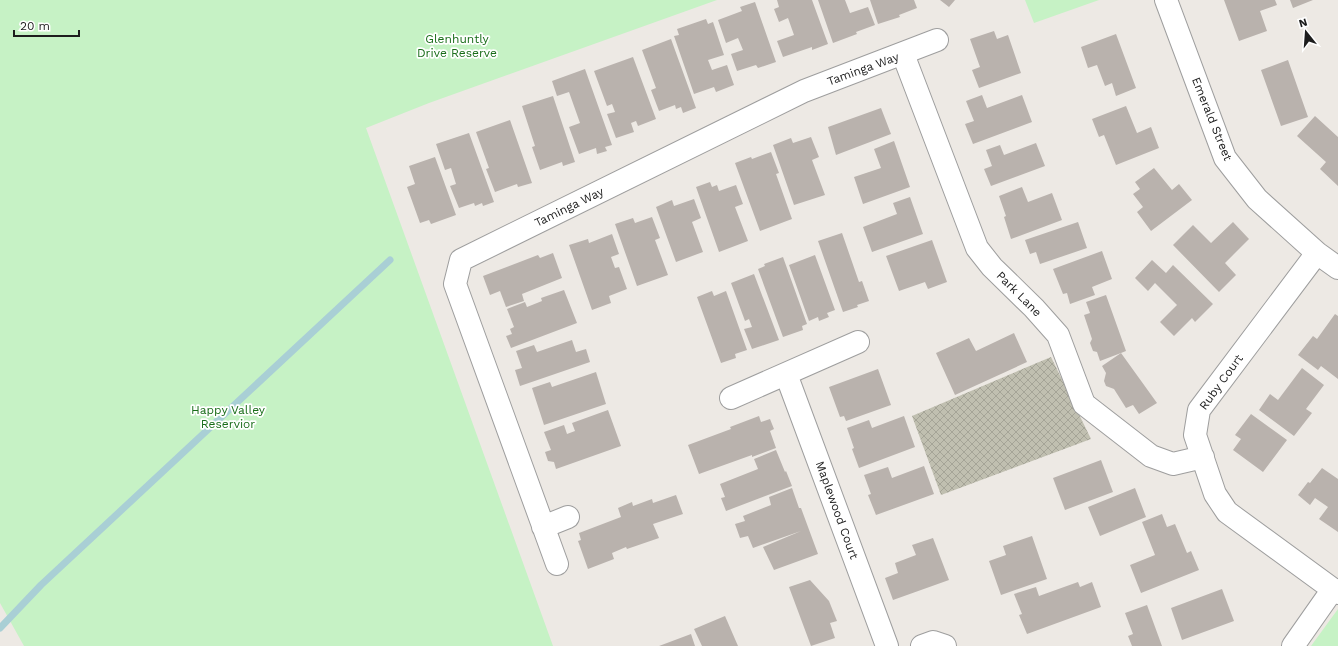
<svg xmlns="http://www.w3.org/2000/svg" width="1338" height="646" viewBox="0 0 1338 646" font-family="'Work Sans',sans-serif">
<defs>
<pattern id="construction-cross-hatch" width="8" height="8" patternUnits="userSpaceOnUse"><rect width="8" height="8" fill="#c0bfb0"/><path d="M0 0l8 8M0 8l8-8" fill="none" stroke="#a5a497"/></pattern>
</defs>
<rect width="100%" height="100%" fill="#ede9e4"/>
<path fill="url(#construction-cross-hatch)" d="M1051,357L1091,439L941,495L912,416Z"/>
<path fill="#c6f2c5" d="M0,0H717L429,103L366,128L553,646H24L0,603Z
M1025,0H1099L1034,23Z
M1338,609V646H1311Z"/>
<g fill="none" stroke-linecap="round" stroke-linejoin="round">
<path stroke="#a9cfd5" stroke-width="7" d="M0,628L41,585L390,260"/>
</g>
<path fill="#b9b2ad" d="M777,0H812L828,44L812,50V47L783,57L777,41L794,35L788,18L779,22L774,9L779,7Z
M818,0H845L850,13L868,7L875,25L856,32L857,34L833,43Z
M870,0H914L917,8L899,15L900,17L878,24Z
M940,0H955L949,7Z
M1224,0H1275L1277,5L1260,11L1267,31L1239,41Z
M1290,0H1313L1293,8Z
M755,2L776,62L758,68L756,65L737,71L731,54L743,50L738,38L726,43L718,20L742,11L740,7Z
M706,19L708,24L713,22L724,55L708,60L712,70L727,65L734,85L716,92L714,87L694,94L674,36L679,35L677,29Z
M994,31L997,39L1008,35L1021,73L979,88L972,70L980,67L970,39Z
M1116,34L1136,88L1116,96L1112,83L1105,86L1097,65L1088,68L1081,47Z
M671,39L696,108L683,113L681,107L676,109L675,105L659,111L651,90L656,88L642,50Z
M633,57L656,119L638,126L636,121L631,123L634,132L616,138L607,114L615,112L612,104L607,106L594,71Z
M1288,60L1308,117L1281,126L1261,70Z
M585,69L612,145L605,147L607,151L597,154L596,148L579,154L569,127L580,123L569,92L557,96L552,81Z
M982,95L987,108L1022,95L1032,122L973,144L965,124L974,121L966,101Z
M553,96L575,162L563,166L562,162L540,170L532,147L535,146L522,106Z
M1126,106L1137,133L1151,127L1159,148L1116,165L1104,135L1099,137L1092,119Z
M881,108L891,134L836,155L828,127Z
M1315,116L1338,137V186L1320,169L1326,162L1297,136Z
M510,120L532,183L518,187L517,184L495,192L486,169L489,168L476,132Z
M469,133L494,202L483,206L482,203L475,206L474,203L459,208L450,186L456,184L451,168L445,170L436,144Z
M811,137L819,157L812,160L825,195L794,205L773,145L791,138L793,143Z
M894,141L910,187L863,204L854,177L881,168L874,149Z
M1036,143L1045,166L991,186L984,169L992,166L986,150L1000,145L1004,155Z
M771,152L779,173L776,174L792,219L760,231L735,163L751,157L752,159Z
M435,157L456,215L431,224L429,220L420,223L407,187L415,184L409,166Z
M1154,168L1172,190L1179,184L1192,200L1151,231L1137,212L1143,207L1133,194L1140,189L1135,182Z
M710,182L712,187L717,185L719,191L736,185L743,204L735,207L748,241L719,252L696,187Z
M1022,187L1028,202L1052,193L1062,220L1011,239L1004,217L1006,216L999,196Z
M910,197L923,234L872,252L863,227L897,214L893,203Z
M694,199L701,218L692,222L703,252L676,262L656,207L672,200L674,206Z
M652,217L660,238L655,240L668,275L637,286L615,224L633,218L635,223Z
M1078,222L1087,248L1040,264L1036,252L1030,254L1025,240Z
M1233,222L1249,239L1225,263L1236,275L1219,292L1173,245L1193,225L1211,243Z
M842,233L859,282L862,281L869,301L857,305L858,307L843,312L818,241Z
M612,234L619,254L611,257L615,268L619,267L627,289L609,296L611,303L592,310L569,245L588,239L589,243Z
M932,240L947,282L928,289L925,282L899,291L886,256Z
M1102,251L1112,279L1092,287L1095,295L1070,304L1067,293L1063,294L1053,269Z
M553,253L562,278L522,294L524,301L506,307L500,291L490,295L483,276L538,255L540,258Z
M815,255L835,310L827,313L829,317L819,321L818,317L809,321L789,265Z
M783,257L807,324L802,326L803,330L783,337L758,269L765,266L764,264Z
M1152,260L1166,273L1173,265L1213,304L1195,322L1192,318L1174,336L1160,322L1177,305L1155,283L1148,291L1135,278Z
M754,274L779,340L752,349L744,329L752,327L749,319L745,321L731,283Z
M564,290L577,323L511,348L506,336L512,334L510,329L514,327L507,309L525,302L527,307L542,301L541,298Z
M712,291L714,296L726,291L747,350L735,354L736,358L721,363L697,297Z
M1106,295L1126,351L1121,353L1157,403L1139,414L1133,405L1126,408L1114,389L1106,386L1104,381L1106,373L1102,366L1121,353L1100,361L1097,352L1093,351L1090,343L1092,339L1084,315L1090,313L1086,302Z
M1335,314L1338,316V379L1321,366L1318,370L1298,355L1313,336L1317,339Z
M1014,333L1027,362L955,395L936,353L969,338L976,351Z
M572,340L576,352L586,349L590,362L520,386L515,370L522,368L516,351L534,345L537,352Z
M1302,368L1324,385L1306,409L1312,413L1294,436L1259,410L1270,394L1278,400Z
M878,369L891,405L846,421L844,416L840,417L829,387Z
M596,372L606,404L544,425L532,388L550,382L552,387Z
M608,410L621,446L556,469L554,462L548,461L545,452L551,450L544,432L564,425L567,434L575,431L572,423Z
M1251,414L1287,440L1263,472L1233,450L1241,439L1235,435Z
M759,416L761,422L770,419L774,429L770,431L776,448L752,457V455L699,474L688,445L731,429L730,427Z
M904,416L915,447L859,468L852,449L854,448L847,428L869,420L872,428Z
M776,450L785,472L786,471L792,486L726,511L721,498L725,497L720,484L758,469L754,459Z
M1101,460L1113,492L1065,510L1053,478Z
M924,466L934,494L876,515L868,495L871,494L864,475L888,467L892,478Z
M1322,468L1338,479V532L1319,519L1328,507L1315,498L1310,505L1298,495L1308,482L1310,483Z
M792,488L799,508H801L818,554L774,570L763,547L801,531L753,548L748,536L740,538L735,524L745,521L743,516L771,505L769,497Z
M1135,488L1146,517L1100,536L1088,507Z
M676,495L683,514L653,524L659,538L627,549L626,547L612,553L614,559L588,569L578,541L581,540L579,533L621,517L618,508L632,502L633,506L652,499L653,503Z
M1162,514L1167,527L1175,524L1187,553L1191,551L1199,570L1141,593L1130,565L1155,555L1142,522Z
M1032,536L1047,579L1001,595L989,561L1006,555L1003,546Z
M933,538L949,580L893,600L885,578L898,573L895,563L916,555L912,545Z
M810,580L829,601L837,621L830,623L835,638L811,646L789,587Z
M1078,582L1080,587L1092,582L1101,607L1027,634L1019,615L1022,614L1014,594L1036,587L1039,596Z
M1222,589L1234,621L1182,640L1171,608Z
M1147,605L1162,646H1132L1128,636L1133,634L1125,613Z
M725,616L738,646H702L694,629Z
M691,634L695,646H659Z"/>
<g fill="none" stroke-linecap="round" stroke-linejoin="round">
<g stroke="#9e9e9e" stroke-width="24">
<path id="minor" d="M1166,0L1225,158L1257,199L1317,253L1338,268
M903,54L977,248L992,267L1034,308L1058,335L1084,404L1151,456L1173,464L1203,457
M1317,253L1199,410L1195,435L1215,494L1227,512L1338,593
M786,374L887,646
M731,398L858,342
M543,527L568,517
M557,564L455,284L461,260L804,91L937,40
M922,646L933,642L945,646
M1293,646L1333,589"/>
</g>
<use href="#minor" stroke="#fff" stroke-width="22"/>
</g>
<g text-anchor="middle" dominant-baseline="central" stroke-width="3.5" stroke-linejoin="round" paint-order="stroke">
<g font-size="12" fill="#196d19" stroke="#fff">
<text x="457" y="39">Glenhuntly<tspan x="457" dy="14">Drive Reserve</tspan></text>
<text x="228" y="410">Happy Valley<tspan x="228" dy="14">Reservior</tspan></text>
</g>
<g font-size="12" fill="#1d1d1d" stroke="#fff">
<text transform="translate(863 69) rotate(-20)">Taminga Way</text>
<text transform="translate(1212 119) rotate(68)">Emerald Street</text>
<text transform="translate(569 207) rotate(-26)">Taminga Way</text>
<text transform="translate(1019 294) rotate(45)">Park Lane</text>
<text transform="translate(1221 382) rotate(-54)">Ruby Court</text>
<text transform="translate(837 510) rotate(70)">Maplewood Court</text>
</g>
</g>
<g transform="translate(1306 32) rotate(343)" stroke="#ffffff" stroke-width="3" paint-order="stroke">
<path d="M0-3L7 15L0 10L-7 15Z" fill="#1d1d1d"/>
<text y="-6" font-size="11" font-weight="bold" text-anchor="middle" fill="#1d1d1d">N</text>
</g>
<path d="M14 30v6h65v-6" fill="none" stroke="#1d1d1d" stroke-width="2"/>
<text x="20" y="30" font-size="12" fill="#1d1d1d" stroke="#ffffff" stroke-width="3" paint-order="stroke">20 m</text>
</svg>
